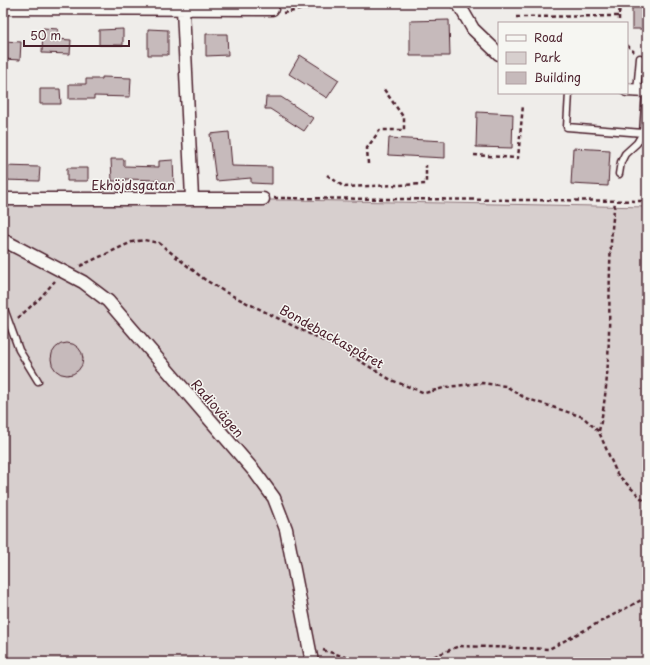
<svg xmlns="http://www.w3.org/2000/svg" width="650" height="665" viewBox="0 0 650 665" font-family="'Playpen Sans',sans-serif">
<rect width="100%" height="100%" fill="#efedea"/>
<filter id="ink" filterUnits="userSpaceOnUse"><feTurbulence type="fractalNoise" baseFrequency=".025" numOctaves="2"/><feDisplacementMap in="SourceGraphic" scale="8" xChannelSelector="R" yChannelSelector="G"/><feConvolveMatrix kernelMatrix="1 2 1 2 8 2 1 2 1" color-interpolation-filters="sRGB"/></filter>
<g filter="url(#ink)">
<path fill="#d7cfce" stroke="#90777c" d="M3,200H292L647,207V662H3Z"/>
<path fill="#c6babb" stroke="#4a1f2b" d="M632,3H647V29H632Z
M449,20L450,56H410V21Z
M43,28L58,29L57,39L71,40L70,54L42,53Z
M123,29V45H99V30Z
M148,29L168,30V55H148Z
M206,34H227L228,55L206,56Z
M3,41L21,42L20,60L3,59Z
M300,55L339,80L327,98L289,74Z
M102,77L131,78L130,97L94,96V99H69V84H86V79H102Z
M40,89H60L61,104H40Z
M266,97H281L313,118L304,131L270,109H265Z
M477,112L513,114L512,148L476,147Z
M229,132L232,166L272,167V184L251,183V178L216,181L210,134Z
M389,138L445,141V158L388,155Z
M573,148L610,150L608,186L571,184Z
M111,159H124V166L159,167V161L173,160L174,185H160L159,180L125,179V181H112Z
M3,166L40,167L39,181L3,180Z
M67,168H88V181H67Z
M51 359a16 16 0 1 1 32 0a16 16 0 1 1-32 0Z"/>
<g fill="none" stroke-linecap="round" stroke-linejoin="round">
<g stroke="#4a1f2b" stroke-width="9">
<path id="lane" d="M637,91L640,58
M569,93L567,127L643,133
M619,174L621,162L625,154L637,143L643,133L646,91
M3,306L19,350L38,381"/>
</g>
<g stroke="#4a1f2b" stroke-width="15">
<path id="street" d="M458,3L473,29L499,54
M3,8L272,9L273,3
M183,9L192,198
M627,90L647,91
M3,199H263
M3,240L83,282L108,301L255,472L274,498L286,529L312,662"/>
</g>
<path stroke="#4a1f2b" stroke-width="2.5" stroke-dasharray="4 3" stroke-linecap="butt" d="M283,13L335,3
M619,16V23
M516,17L619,16L620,3
M627,45L634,52
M474,155L518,158L523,105
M368,164L367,148L380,130H404V118L383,88
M327,175L344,187L426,184V165
M274,198L647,201
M80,266L132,242L144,240L159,243L204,279L225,292L344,351L391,380L425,393L447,387L482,383L506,386L525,398L583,417L599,432L617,474L647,504
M18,318L39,299L55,281
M599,431C616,356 604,278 615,202
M323,650L361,662
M421,662L459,646L549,649L647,597"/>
<use href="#lane" stroke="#f6f6f2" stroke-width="6"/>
<use href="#street" stroke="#f6f6f2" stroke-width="12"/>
</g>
</g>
<g text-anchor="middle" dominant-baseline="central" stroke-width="3" stroke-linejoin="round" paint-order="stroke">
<g font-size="13" fill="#4a1f2b" stroke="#f6f6f2">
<text x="133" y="184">Ekhöjdsgatan</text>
<text transform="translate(332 336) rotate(29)">Bondebackaspåret</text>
<text transform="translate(218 408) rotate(49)">Radiovägen</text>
</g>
</g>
<rect width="650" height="665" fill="none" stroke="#f6f6f2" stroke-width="16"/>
<rect x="8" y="8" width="634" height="649" fill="none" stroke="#4a1f2b" stroke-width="1.5" filter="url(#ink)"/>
<rect x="498" y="22" width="130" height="72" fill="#f6f6f2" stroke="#b1a0a2"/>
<rect x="506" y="35" width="20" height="6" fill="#f6f6f2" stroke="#b1a0a2"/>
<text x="534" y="42" font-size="12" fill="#4a1f2b">Road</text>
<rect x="506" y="52" width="20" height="12" fill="#d7cfce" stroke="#b1a0a2"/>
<text x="534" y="62" font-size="12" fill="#4a1f2b">Park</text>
<rect x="506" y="72" width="20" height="12" fill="#c6babb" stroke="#b1a0a2"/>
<text x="534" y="82" font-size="12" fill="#4a1f2b">Building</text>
<path d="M24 40v6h105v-6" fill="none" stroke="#4a1f2b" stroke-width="2"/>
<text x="30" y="40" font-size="12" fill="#4a1f2b" stroke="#f6f6f2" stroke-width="3" paint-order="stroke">50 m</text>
</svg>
